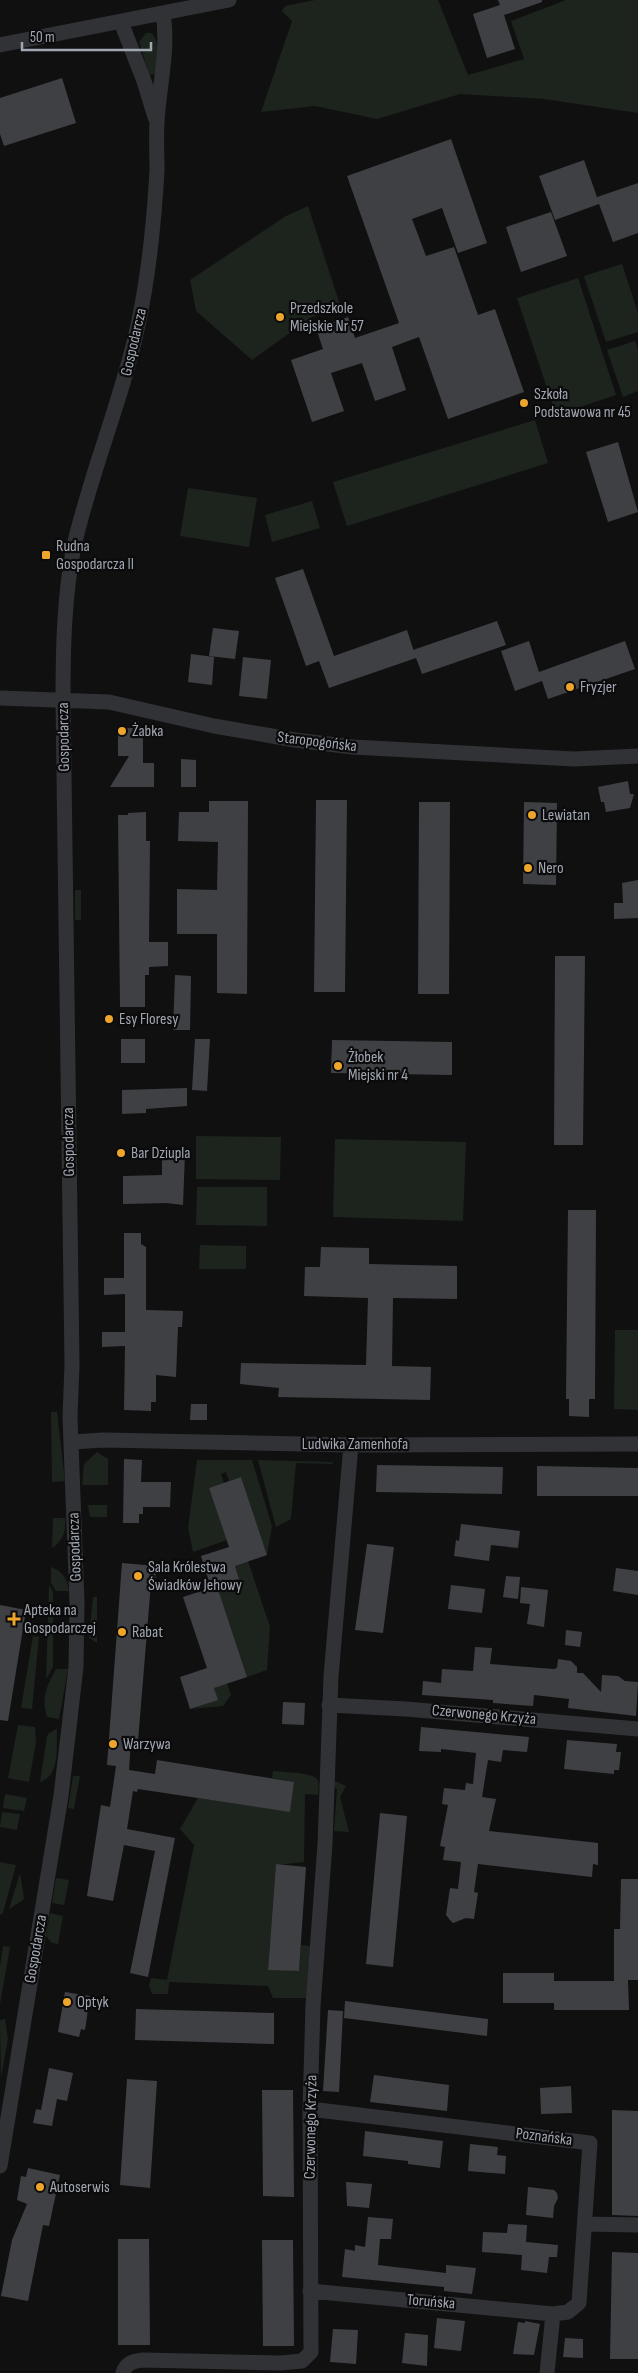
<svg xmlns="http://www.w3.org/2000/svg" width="638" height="2373" viewBox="0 0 638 2373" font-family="'Sofia Sans Condensed',sans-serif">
<rect width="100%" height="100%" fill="#101011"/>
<path fill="#1c241d" d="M315,0H438L468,75L524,59L511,21L566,0H638V113L544,99L460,94L377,119L315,106L261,112L292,21L282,11L285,6Z
M146,33H151C161,41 157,62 157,74L149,75L139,42Z
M308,206L341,308L312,317L252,360L196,311L190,280L286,216Z
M622,264L638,313V332L606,342L584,276Z
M578,278L616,395L556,415L517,298Z
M635,341L638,350V391L623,397L607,350Z
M535,420L548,463L347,526L333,482Z
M188,488L257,498L249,547L180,536Z
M312,501L320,528L272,542L265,515Z
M75,890H81V920H75Z
M196,1136L281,1137L280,1180L196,1179Z
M335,1139L466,1142L463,1221L333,1217Z
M197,1187H267V1226L196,1225Z
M200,1245L246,1246V1269H199Z
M615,1330H638V1410L614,1409Z
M51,1412H57L65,1481L52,1482Z
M97,1452L108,1459V1485H82L84,1464Z
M197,1460H252L272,1526L267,1555L241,1477L229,1481L226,1472L221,1474L224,1483L209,1488L227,1540L193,1552L188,1528Z
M258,1460L332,1462L333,1464L296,1463L291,1519L276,1527Z
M88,1505H107V1517H90Z
M53,1518H65C66,1531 64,1540 52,1548Z
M248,1561L270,1627L267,1670L247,1677L217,1586L239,1579L235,1566Z
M51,1567C63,1571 67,1579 69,1591H56L51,1583Z
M49,1585L53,1592V1667L46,1679Z
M93,1597H97V1643L89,1638Z
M33,1636L39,1637L32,1709L21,1708Z
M56,1669H68L59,1719L47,1717C41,1698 47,1685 56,1669Z
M227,1683L231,1695L223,1706L190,1709L217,1700L214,1688Z
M18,1725L35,1727L36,1742L29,1782L8,1778Z
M57,1729C56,1747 61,1775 40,1782L47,1736L49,1733Z
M273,1771C283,1772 311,1772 317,1779C320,1783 318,1790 318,1795L305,1794L304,1862L276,1865L268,1969L299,1971L301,1945L310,1946L307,1998H273L268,1986L169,1982L168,1994H152L149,1985L151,1978L167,1980L194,1845L180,1829L198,1798L290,1811L294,1782L272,1778Z
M73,1776H80L74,1809L68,1808Z
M331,1779L346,1786L340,1797L349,1832L334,1831L337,1789L332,1785Z
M5,1794L27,1798L24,1811L3,1808Z
M2,1812L20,1814L17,1830L0,1827Z
M0,1862L16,1865L3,1913L0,1915Z
M20,1873L24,1898L22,1901L9,1909Z
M56,1878L69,1880L64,1905L52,1903Z
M50,1913L63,1916L58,1944L52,1943L46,1936Z
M3,1946L10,1947L0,2004V1966Z
M5,2019L8,2039L1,2077L0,2020Z"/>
<path fill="#3f4044" d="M498,0H542V2L504,15L515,49L487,58L473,14L500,5Z
M62,78L76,123L4,146L0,134V98Z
M451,139L487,243L458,253L442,208L412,219L426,256L454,247L478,315L495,309L524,392L448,419L419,337L392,347L406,390L375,401L362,363L331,373L344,411L312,422L291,360L323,349L316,328L348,317L355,338L399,323L347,176Z
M584,160L597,197L638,183V233L613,242L599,204L555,220L539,176Z
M551,212L567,256L521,272L506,227Z
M618,442L638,512L608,522L586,452Z
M303,569L334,656L407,630L416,658L329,688L319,661L306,666L275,578Z
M497,621L506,645L422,674L413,650Z
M213,628L239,631L235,659L209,656Z
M529,641L539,672L625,641L635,669L548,699L542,681L515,691L501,651Z
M191,654L214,657L212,685L188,682Z
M243,657L271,660L267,699L239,696Z
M118,728H143V763H154V787H110L129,756H118Z
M181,759L196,760V787H181Z
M628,781L630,794H634L630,808L606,812L604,802H601L598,787Z
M316,800H347L345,992H314Z
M209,801H248L247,994L217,993V934H177V889L217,890L218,842L178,841L179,812H209Z
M419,802H450L449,994H418Z
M524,802L557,803L556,885L523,884Z
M146,812V841H150L149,942H168V966L149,967V975H145V1007H120L118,815H128V813Z
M638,880V918L614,919V903H623L622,883Z
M555,956H585L583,1145H554Z
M175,975L191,976L190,1030H173Z
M121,1039H145V1063H121Z
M195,1039H210L207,1091L192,1090Z
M332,1040L452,1042V1075L331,1073Z
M187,1088V1106L146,1109V1113L122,1114V1090Z
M162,1153H185L183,1205L167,1203L123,1204V1176L162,1175Z
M568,1210H596L595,1399H589V1417L569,1416V1399H566Z
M124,1233H141V1244L146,1247V1310L183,1311L182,1327H178L176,1377L156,1375V1402H151V1411L124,1410L125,1346L102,1347V1332H125V1294L104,1295V1278H124Z
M321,1247L369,1248V1264L457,1266V1299L393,1298L392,1366L431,1367L430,1400L278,1397L279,1388L240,1384L241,1363L366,1365L368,1298L304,1296L305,1267H320Z
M191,1404H207V1420H190Z
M124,1459L142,1460L141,1482H171L170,1507H143V1514H139V1523H123Z
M377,1465L503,1467L502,1494L376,1492Z
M537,1466L638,1468V1496H537Z
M241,1477L267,1555L235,1566L239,1579L211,1588L201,1556L229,1547L209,1488Z
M461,1524L520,1531L518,1548L491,1545L489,1561L454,1556L456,1540L459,1541Z
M367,1544L394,1547L383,1633L355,1630Z
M122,1563L156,1566L155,1583H151L138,1741L131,1740L129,1770L155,1774L157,1760L294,1782L290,1812L138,1789L137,1792L133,1791L127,1829L175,1838L148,1977L130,1973L155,1851L124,1845L113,1901L87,1896L101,1805L110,1807L116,1766L107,1765Z
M616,1568L638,1571V1595L613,1591Z
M506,1576L520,1577L518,1599L503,1597Z
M451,1585L485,1589L482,1613L448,1609Z
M217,1586L247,1677L214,1688L218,1700L190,1709L180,1677L207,1668L183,1597Z
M521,1587L548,1590L544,1627L527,1624L530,1604L520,1603Z
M0,1605L26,1610L8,1721L0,1720Z
M566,1630L582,1632L580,1647L565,1645Z
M475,1647L492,1648L490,1664L554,1669L557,1668L558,1659L571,1661L577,1667V1673H583L601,1692L602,1675L618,1676L625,1681L638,1682L636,1716L568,1708L569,1699L534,1695L533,1706L493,1703V1700L422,1695L423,1681L441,1683L442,1669L473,1671Z
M283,1702L305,1703L304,1725L282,1724Z
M421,1727L529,1737L527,1752L503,1750L501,1762L488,1760L482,1797L496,1799L489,1831L598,1843V1865L593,1864L592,1877L478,1864L474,1892L478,1893L474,1919L466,1918L453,1923L450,1920L446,1915L450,1888L458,1889L461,1862L443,1860L445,1847L440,1846L448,1805L442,1804L444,1788L465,1790L466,1783L473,1784L476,1753L441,1749V1752L419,1751Z
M567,1740L617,1744L616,1752H621L619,1770H614V1774L564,1769Z
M380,1813L407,1816L393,1967L366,1964Z
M276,1864L306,1867L299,1971L268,1970Z
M621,1879H638V1980H628L629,2010H554V2003H503V1973H554V1981H614V1929H620Z
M65,1992L90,1996L85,2030L81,2029L79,2037L58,2032Z
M345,2001L488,2019L487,2036L344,2018Z
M136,2009L274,2013V2044L135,2040Z
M328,2010L343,2011L339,2092L323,2091Z
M49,2068L73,2073L67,2101L57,2099L52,2126L33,2123L36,2109L41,2110Z
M374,2075L449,2085L447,2111L370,2102Z
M127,2079L157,2081L150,2188L120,2185Z
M571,2086L572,2113L541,2114L540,2088Z
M262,2090H293L294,2197L263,2196Z
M612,2110L638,2111V2216L612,2215Z
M365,2131L443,2141L440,2168L408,2164V2161L363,2156Z
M470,2144L498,2147L497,2155L506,2156L505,2174L468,2171Z
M28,2168L60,2175L49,2226L43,2225L28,2301L1,2296L12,2240L27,2204L17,2200L21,2176L26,2177Z
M346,2182L372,2184L369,2208L347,2206Z
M528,2187L554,2190L557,2193L558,2198L554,2206L553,2218L526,2215Z
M368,2217L393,2219L391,2239H380L378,2265L446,2273V2265L476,2268L472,2294L444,2291V2287L342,2277L345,2249L355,2251V2245L365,2247Z
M508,2224L527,2225L526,2242L558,2245L557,2257H549L547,2273L521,2270L522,2255L482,2252L483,2232L507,2233Z
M118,2239H149L150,2345H118Z
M262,2240H293L294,2346H263Z
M612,2252L638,2253V2359H610Z
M437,2318L465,2321L461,2351L434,2348Z
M525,2321L540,2324L534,2355L513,2354L518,2322L525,2323Z
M333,2329L358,2330L356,2364L330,2362Z
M405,2333L428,2335L427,2366L402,2363Z
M565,2338L583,2339V2358L563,2357Z"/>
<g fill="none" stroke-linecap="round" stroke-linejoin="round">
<path stroke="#313236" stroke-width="15" d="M121,22L144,81L155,117
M0,45L229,0
M0,698L109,702L214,726L295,740L353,747L574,759L638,756
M72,1442L103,1440L351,1445L638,1444
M329,1705L406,1709L638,1729
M310,2109L590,2143L579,2303L568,2312L553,2314L547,2373
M0,2166L61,1796L76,1667L77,1603L70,1417L72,1365L63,700C63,649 64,596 74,546C91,471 122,400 138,325C149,274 154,223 157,171C157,155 156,138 157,122C159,86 169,49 163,13
M585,2224L638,2225
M310,2291L553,2314
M123,2373C126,2363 133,2361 143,2360L281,2363L302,2361L311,2352L310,2109L313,2006L325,1844L331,1676L351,1445"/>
</g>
<g fill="#eea52b" stroke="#0b0b0c" stroke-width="2">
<circle cx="280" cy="317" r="5"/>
<circle cx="524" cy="403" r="5"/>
<rect x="41" y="550" width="10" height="10" rx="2.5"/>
<circle cx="570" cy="687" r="5"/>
<circle cx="122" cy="731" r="5"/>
<circle cx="532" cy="815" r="5"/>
<circle cx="528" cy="868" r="5"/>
<circle cx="109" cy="1019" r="5"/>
<circle cx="338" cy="1066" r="5"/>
<circle cx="121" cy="1153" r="5"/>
<circle cx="138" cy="1576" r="5"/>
<path d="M11.5 1611.5h5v5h5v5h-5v5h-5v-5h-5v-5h5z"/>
<circle cx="122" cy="1632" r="5"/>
<circle cx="113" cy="1744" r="5"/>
<circle cx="67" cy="2002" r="5"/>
<circle cx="40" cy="2187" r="5"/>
</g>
<g text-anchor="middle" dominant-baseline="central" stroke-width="4.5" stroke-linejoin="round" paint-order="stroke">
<g font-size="16" fill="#a1a7b2" stroke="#0b0b0c" text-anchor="start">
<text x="290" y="308">Przedszkole<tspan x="290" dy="18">Miejskie Nr 57</tspan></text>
<text x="534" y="394">Szkoła<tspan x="534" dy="18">Podstawowa nr 45</tspan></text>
<text x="56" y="546">Rudna<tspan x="56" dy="18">Gospodarcza II</tspan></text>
<text x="580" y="687">Fryzjer</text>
<text x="132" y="731">Żabka</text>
<text x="542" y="815">Lewiatan</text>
<text x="538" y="868">Nero</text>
<text x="119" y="1019">Esy Floresy</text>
<text x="348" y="1057">Żłobek<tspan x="348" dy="18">Miejski nr 4</tspan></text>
<text x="131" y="1153">Bar Dziupla</text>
<text x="148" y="1567">Sala Królestwa<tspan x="148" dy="18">Świadków Jehowy</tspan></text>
<text x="24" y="1610">Apteka na<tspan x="24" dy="18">Gospodarczej</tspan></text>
<text x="132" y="1632">Rabat</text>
<text x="123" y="1744">Warzywa</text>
<text x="77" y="2002">Optyk</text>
<text x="50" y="2187">Autoserwis</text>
</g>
<g font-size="16" fill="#a1a7b2" stroke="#0b0b0c">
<text transform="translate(134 342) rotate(-77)">Gospodarcza</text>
<text transform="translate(64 737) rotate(-91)">Gospodarcza</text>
<text transform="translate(317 742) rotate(7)">Staropogońska</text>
<text transform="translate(69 1142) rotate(-91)">Gospodarcza</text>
<text x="355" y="1444">Ludwika Zamenhofa</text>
<text transform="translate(75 1547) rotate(-92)">Gospodarcza</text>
<text transform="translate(484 1715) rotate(5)">Czerwonego Krzyża</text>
<text transform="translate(36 1949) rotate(-80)">Gospodarcza</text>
<text transform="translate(311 2127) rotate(-89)">Czerwonego Krzyża</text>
<text transform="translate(544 2137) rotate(7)">Poznańska</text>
<text transform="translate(431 2302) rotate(5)">Toruńska</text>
</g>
</g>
<path d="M22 42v8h129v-8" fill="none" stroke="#a1a7b2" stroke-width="2.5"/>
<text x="30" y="42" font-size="15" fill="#a1a7b2" stroke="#0b0b0c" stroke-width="4" paint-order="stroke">50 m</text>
</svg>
